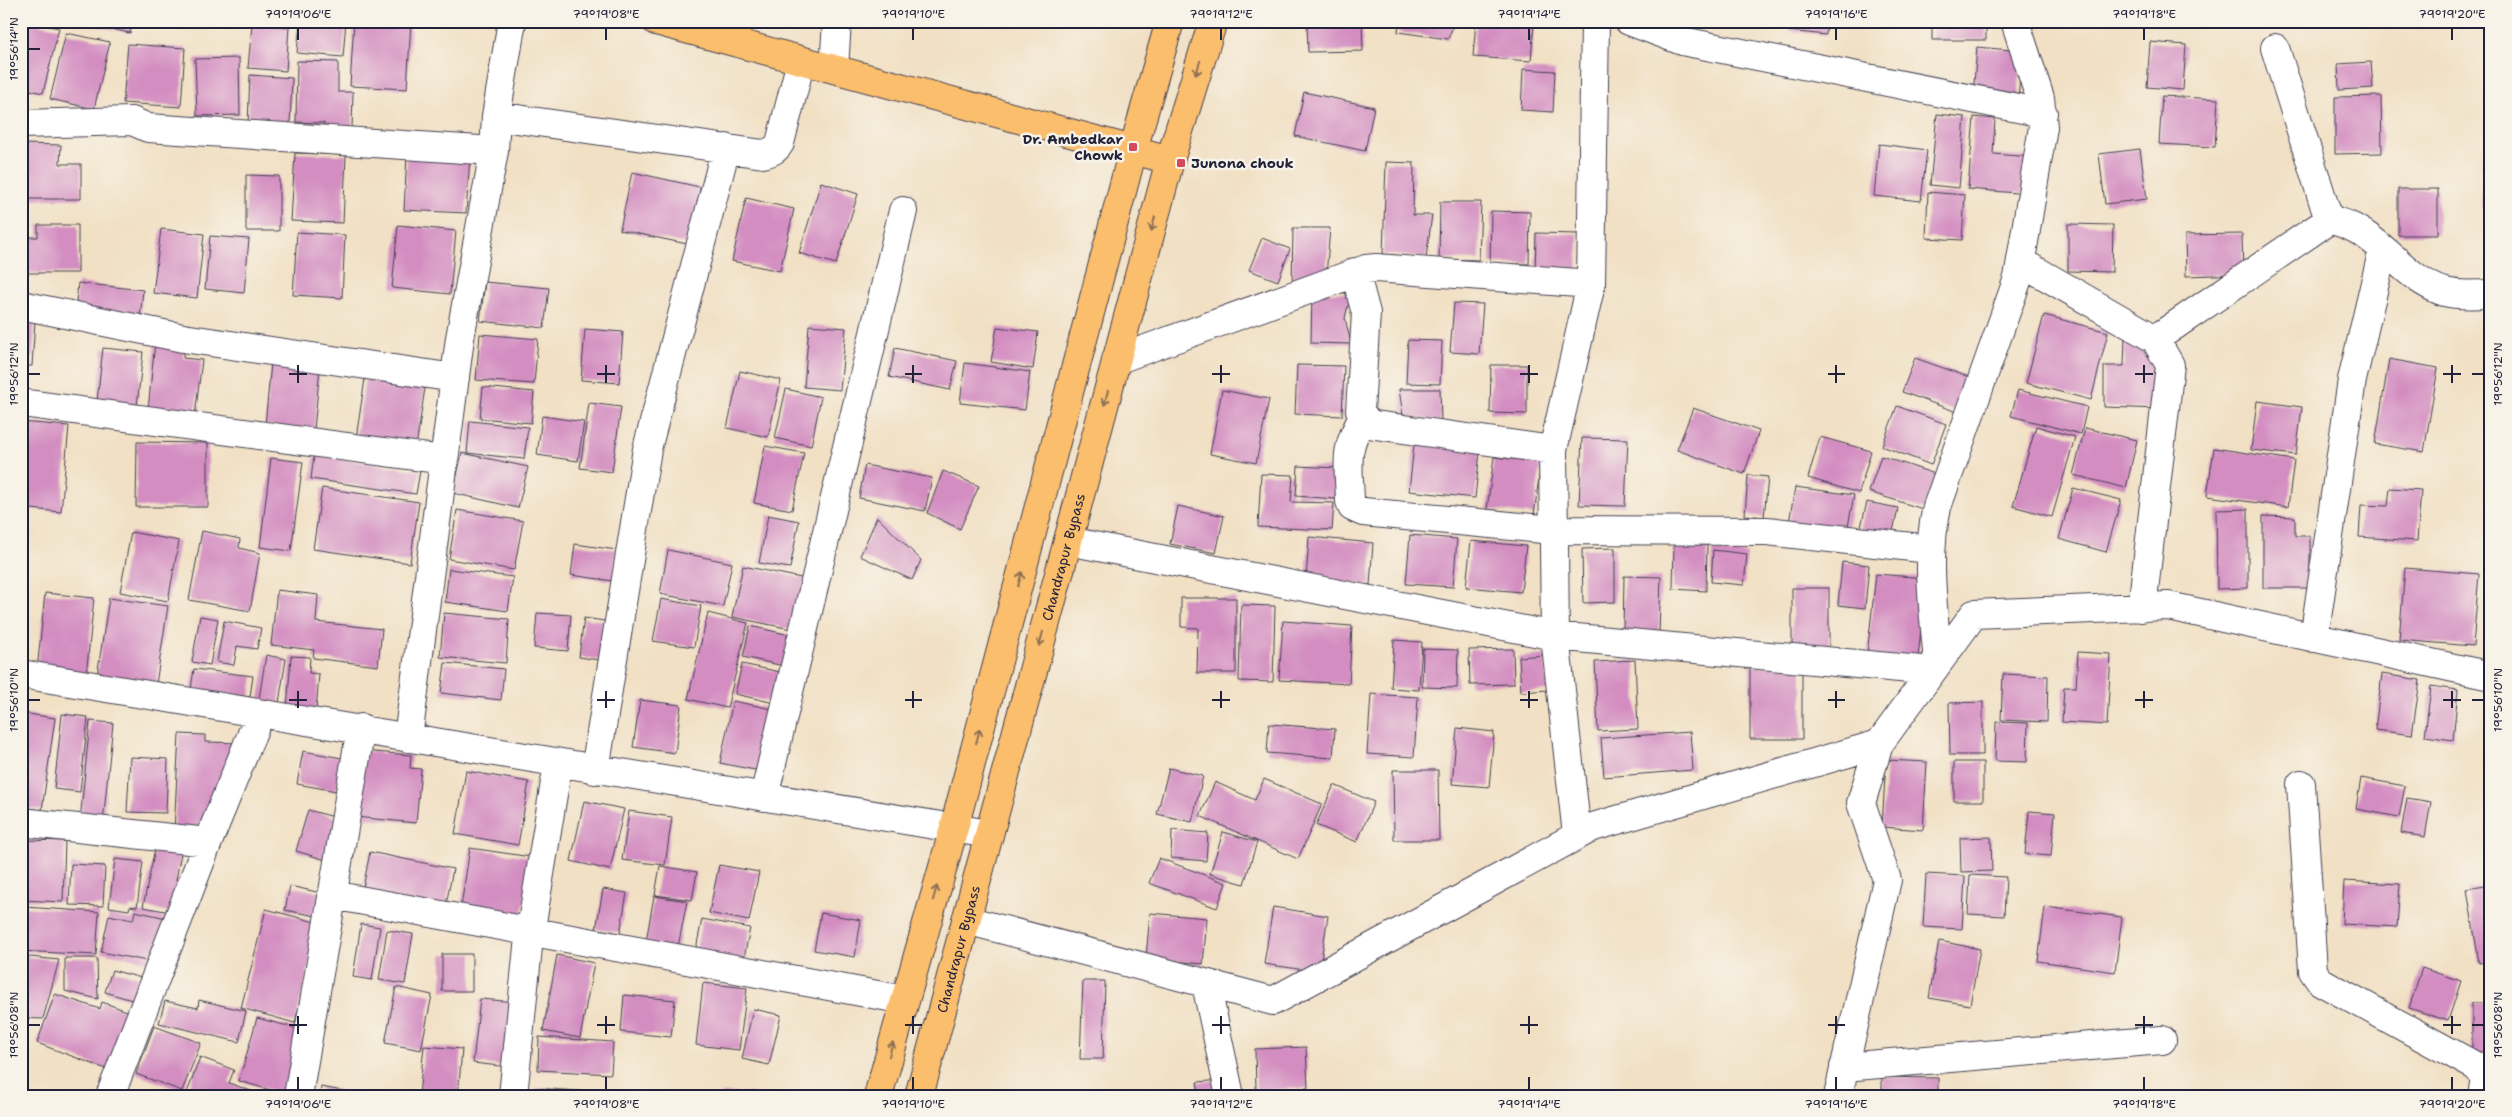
<svg xmlns="http://www.w3.org/2000/svg" width="2512" height="1117" viewBox="0 0 2512 1117" font-family="'Shantell Sans',sans-serif">
<rect width="100%" height="100%" fill="#f7f3e8"/>
<filter id="ink" filterUnits="userSpaceOnUse"><feTurbulence type="fractalNoise" baseFrequency=".02" numOctaves="2"/><feDisplacementMap in="SourceGraphic" scale="10" xChannelSelector="R" yChannelSelector="G"/><feConvolveMatrix kernelMatrix="1 2 1 2 8 2 1 2 1" color-interpolation-filters="sRGB"/></filter>
<filter id="wash" filterUnits="userSpaceOnUse"><feTurbulence type="fractalNoise" baseFrequency=".0096" numOctaves="4" result="noise"/><feDisplacementMap in="SourceGraphic" scale="20" xChannelSelector="R" yChannelSelector="G"/><feGaussianBlur stdDeviation="1.12" result="paint"/><feColorMatrix in="noise" values="0 0 0 0 0 0 0 0 0 0 0 0 0 0 0 0 0 1.4 0 .05"/><feComposite in="paint" operator="in"/></filter>
<g filter="url(#wash)">
<rect width="100%" height="100%" fill="#f1e0c4"/>
<g id="blocks">
<path fill="#d38dc1" d="M21,21L59,28L43,93L21,88Z
M72,21H132L130,33Z
M300,21H346L343,57L297,53Z
M354,21H411L407,89L350,86Z
M1307,21H1362L1363,51L1308,52Z
M1399,21H1455L1448,39L1398,32Z
M1476,21L1534,24L1531,61L1473,57Z
M1648,21H1689L1687,29Z
M1790,21H1827L1826,35L1789,31Z
M1932,21H1986V40H1932Z
M252,24L289,27L286,71L248,68Z
M66,33L110,42L94,109L50,99Z
M2150,42L2186,45L2183,90L2147,87Z
M128,44L185,48L181,107L123,103Z
M1977,47L2022,51L2018,100L1973,96Z
M239,58L240,115L197,116L195,59Z
M297,61L338,62V92H353L352,130L323,129L324,123L296,122Z
M2371,62L2373,88L2339,90L2338,64Z
M1523,69L1555,71L1553,112L1521,110Z
M250,75L292,78L290,126L248,124Z
M1304,92L1374,107L1365,151L1295,136Z
M2162,96L2218,99L2215,147L2159,144Z
M2381,96L2382,153L2335,154V97Z
M1937,114L1965,117L1959,188L1930,185Z
M1974,117L1995,119L1993,154L2032,157L2029,194L1968,189Z
M22,144L61,145L60,164H81V199H21Z
M1879,144L1927,150L1921,201L1874,196Z
M2140,149L2147,199L2105,204L2099,154Z
M295,153L346,155L343,223L291,221Z
M407,155L470,158L466,213L404,210Z
M1386,162L1414,163L1413,215H1432L1426,258L1383,254Z
M2483,168H2491V208H2482Z
M632,172L704,188L692,245L620,230Z
M246,175L279,176V231H246Z
M821,182L858,194L836,264L799,253Z
M2398,189H2438V235H2398Z
M1928,192L1965,195L1962,240L1926,238Z
M746,198L794,209L780,271L732,261Z
M1440,202H1481L1479,260L1439,259Z
M1491,211L1530,212L1529,264H1490Z
M2068,224L2113,225L2112,272L2068,271Z
M38,225H78V273H25V237H38Z
M398,225L456,231L450,294L392,288Z
M1293,228H1330L1326,276L1292,287Z
M161,229L204,234L197,298L153,293Z
M297,232L345,235L342,298L293,295Z
M1536,233L1578,234L1577,277L1535,276Z
M2242,234L2243,274L2186,276L2185,235Z
M210,236L249,239L244,293L205,289Z
M1262,238L1290,249L1278,281L1249,270Z
M485,282L549,288L544,328L480,321Z
M78,283L143,290L140,318L75,311Z
M1312,292L1351,293L1345,318L1351,344L1311,343Z
M1454,303L1483,304L1479,354L1450,352Z
M2044,315L2108,332L2091,400L2026,383Z
M21,320L35,321L32,366H21Z
M809,325L846,328L840,390L804,387Z
M997,327L1038,332L1033,369L991,362Z
M585,329L623,332L619,383L581,380Z
M480,334L538,339L534,384L476,380Z
M2125,336L2162,361L2160,409L2104,407V366H2124Z
M1408,340L1442,341L1440,384L1406,383Z
M155,342L184,346L183,358L202,360L195,416L148,410Z
M103,348L143,352L137,406L97,401Z
M895,348L957,361L950,390L889,377Z
M1915,358L1969,377L1957,412L1902,392Z
M2389,359L2438,368L2424,452L2375,444Z
M271,363L320,368L314,430L265,425Z
M965,363L1030,372L1025,410L960,403Z
M1297,365L1344,366L1342,416L1295,414Z
M1491,365H1527V414L1490,413Z
M740,371L781,380L768,437L727,428Z
M365,379L425,388L416,447L356,438Z
M483,387L534,392L531,423L480,418Z
M786,389L821,397L811,446L775,438Z
M1399,389H1440L1441,421L1403,416Z
M1222,390L1269,399L1256,463L1210,454Z
M2018,390L2087,407L2081,434L2011,416Z
M2257,401L2302,407L2296,455L2251,450Z
M589,403L621,407L612,472L580,468Z
M1897,406L1946,424L1931,465L1882,446Z
M1693,408L1759,431L1744,474L1677,450Z
M542,416L584,422L578,461L537,455Z
M470,421L528,427L524,459L467,453Z
M21,422L69,426L61,512L21,508Z
M2036,426L2075,437L2052,517L2013,506Z
M2085,428L2137,440L2126,488L2073,475Z
M1820,437L1871,451L1859,493L1808,478Z
M1582,438L1628,439L1625,506L1579,505Z
M137,442L208,443V507H136Z
M1414,445L1480,451L1475,498L1409,491Z
M765,446L804,453L792,510L754,503Z
M2214,448L2294,460L2288,507L2207,496Z
M462,453L528,467L518,508L453,493Z
M314,455L420,471L416,494L311,479Z
M1881,456L1938,475L1926,510L1869,492Z
M1494,457L1541,462L1534,515L1487,509Z
M271,458L303,462L291,551L260,547Z
M865,465L932,478L925,511L859,498Z
M1298,466L1337,468L1335,499L1296,496Z
M943,471L979,486L960,529L927,513Z
M1261,474L1293,475L1291,502L1334,503L1332,530L1258,527Z
M1748,475L1768,477L1764,517L1745,515Z
M1795,487L1854,495L1846,537L1788,529Z
M322,488L419,502L410,563L313,549Z
M2073,488L2121,500L2106,552L2059,539Z
M2390,488L2421,490L2417,541L2359,537L2361,505L2388,506Z
M1867,502L1898,508L1891,541L1859,535Z
M1178,506L1224,516L1216,553L1170,544Z
M2248,509V588L2217,589L2216,510Z
M457,510L523,521L514,570L449,559Z
M768,515L799,521L790,568L759,563Z
M2263,516L2295,517V536H2310V588H2263Z
M877,517L921,560L912,580L860,556Z
M202,531L240,539L239,548L260,553L250,611L189,600Z
M131,532L179,541L168,601L120,592Z
M1410,535L1457,539L1453,587L1406,584Z
M1309,537L1373,543L1370,585L1306,580Z
M1471,541L1526,546L1521,592L1466,587Z
M575,544L617,550L613,581L571,575Z
M1674,544L1707,545L1706,591L1673,589Z
M1615,548V602L1583,603L1582,549Z
M668,550L732,563L723,606L660,594Z
M1713,550L1747,554L1744,585L1711,582Z
M1842,562L1869,565L1865,608L1838,605Z
M743,566L811,580L801,631L732,617Z
M2405,568L2479,574L2473,646L2399,640Z
M449,569L513,577L508,611L445,602Z
M1876,574L1926,578L1917,669L1866,664Z
M1624,576L1661,577L1659,634L1623,633Z
M1792,588H1829V648H1792Z
M277,590L318,595L316,622L382,629L378,666L313,658L314,650L271,645Z
M45,593L94,598L86,677L37,671Z
M109,598L168,606L156,684L97,676Z
M1181,598H1236V673H1197L1198,628L1181,627Z
M661,599L701,606L694,647L653,641Z
M1241,605L1275,606L1273,682L1239,681Z
M444,613L509,619L506,663L440,657Z
M537,613L571,615L568,651L534,648Z
M708,613L748,623L727,708L688,699Z
M200,616L218,619L210,665L192,662Z
M584,618L612,622L606,661L579,657Z
M224,621L261,628L257,649L237,646L234,665L217,662Z
M1283,621L1352,626L1349,684L1279,680Z
M750,626L790,635L784,666L743,657Z
M1394,640L1422,642L1419,690L1391,688Z
M1423,649L1458,650L1457,688L1422,687Z
M1513,649L1514,684L1470,685L1469,650Z
M2078,652L2111,654L2107,725L2062,722L2064,687H2076Z
M266,655L286,659L278,709L258,705Z
M1545,655L1548,690L1521,692L1519,657Z
M291,656L310,657L309,673L319,674L316,711L287,709Z
M1635,660L1638,729L1598,731L1595,662Z
M445,663L504,669L501,700L441,693Z
M742,664L785,673L779,704L735,694Z
M1750,666H1802V739H1750Z
M194,669L253,676L250,697L191,689Z
M2003,674L2048,676L2047,722L2001,720Z
M2382,674L2420,680L2412,735L2375,730Z
M2431,686L2458,690L2453,740L2425,736Z
M1371,694L1418,697L1414,757L1367,754Z
M640,700L681,705L675,753L633,747Z
M733,701L777,710L765,772L720,763Z
M1983,702V755H1950L1949,703Z
M21,713L55,718L42,810L21,807Z
M62,714L88,717L80,792L54,789Z
M90,721L113,723L103,823L80,821Z
M1996,722L2028,723L2027,762L1995,761Z
M1269,724L1335,729L1333,758L1267,753Z
M1457,728L1494,732L1489,787L1452,784Z
M1690,732L1693,770L1604,777L1601,738Z
M179,734L205,735V742L243,743L212,813L199,824V833L174,832Z
M303,751L342,758L336,791L297,784Z
M361,751L411,755L410,768L421,769L416,823L355,817Z
M130,757L168,759L166,813L127,812Z
M1886,760L1927,762L1923,830L1882,827Z
M1954,762H1983V801H1954Z
M1169,768L1203,776L1192,822L1157,814Z
M1393,770H1438L1439,840H1394Z
M466,771L529,782L518,845L455,834Z
M2361,778L2405,786L2399,817L2356,809Z
M1264,779L1322,804L1298,859L1200,816L1215,782L1255,800Z
M1334,785L1374,802L1357,842L1316,825Z
M2407,798L2431,802L2425,837L2401,833Z
M584,801L624,809L610,870L571,861Z
M308,810L338,818L326,860L296,851Z
M629,811L672,817L665,865L622,860Z
M2029,811L2055,813L2051,856L2025,854Z
M1172,830L1208,833L1206,861L1171,858Z
M1223,832L1257,842L1244,884L1210,874Z
M1991,837L1992,871L1961,872L1960,838Z
M24,840L65,841L63,902L22,900Z
M155,848L181,853L176,880L183,882L176,913L143,907Z
M470,848L531,857L521,922L460,913Z
M370,852L453,869L445,910L362,893Z
M1159,858L1226,883L1217,908L1149,883Z
M115,859L143,862L137,907L130,906L129,910L109,907Z
M71,864L105,866L103,906L69,905Z
M719,865L759,872L749,921L709,913Z
M660,866L697,872L692,900L655,895Z
M1926,874L1965,876L1962,929L1923,927Z
M1970,875L2006,877L2004,916L1968,914Z
M2344,881L2400,884L2397,927L2342,924Z
M2491,885V961L2479,963L2467,889Z
M290,886L321,893L316,916L285,910Z
M603,889L627,893L620,933L596,929Z
M654,896L687,901L677,952L645,947Z
M24,907L99,912L96,955L21,951Z
M1273,907L1328,916L1319,972L1264,964Z
M2045,907L2122,917L2115,972L2038,961Z
M266,909L319,923L295,1023L241,1008Z
M135,911L171,919L157,963L101,952L109,915L133,920Z
M821,913L861,920L855,957L814,950Z
M1150,913L1207,918L1203,964L1146,958Z
M702,919L750,928L743,963L695,954Z
M361,924L380,927L372,980L353,977Z
M387,930L413,934L405,984L379,980Z
M1939,941L1980,949L1970,1005L1929,998Z
M442,954H472V991H442Z
M557,955L594,963L580,1038L543,1031Z
M21,956L59,960L43,1019L21,1018Z
M65,958H97L98,999L65,991Z
M2422,968L2461,981L2448,1021L2409,1008Z
M112,970L149,980L142,1003L105,992Z
M1083,981H1105L1103,1059H1080Z
M703,983L747,988L739,1050L696,1045Z
M396,987L432,995L421,1050L385,1043Z
M55,994L100,1009L102,1002L138,1015L117,1073L37,1043Z
M624,995L675,1000L671,1037L621,1032Z
M480,999L516,1002L509,1067L473,1063Z
M199,1000L246,1011L239,1042L159,1023L165,1001L198,1008Z
M2472,1003H2491V1059H2472Z
M753,1009L781,1015L769,1065L742,1059Z
M257,1018L303,1030L284,1094L239,1081Z
M154,1026L201,1043L182,1091L136,1074Z
M539,1037L613,1042L611,1074L538,1070Z
M424,1046L462,1049L458,1096H419Z
M1306,1047L1308,1088L1256,1090L1255,1049Z
M200,1057L234,1070L229,1083L257,1093L256,1096H186Z
M1882,1077L1938,1078V1096H1882Z
M1223,1080L1225,1096H1199L1197,1082Z
M321,1087L364,1095V1096H320Z
M536,1088L608,1093L607,1096H535Z
M722,1093H756V1096H722Z"/>
</g>
</g>
<g filter="url(#ink)">
<use href="#blocks" fill-opacity="0" stroke="#413e50" stroke-width="1"/>
<g fill="none" stroke-linecap="round" stroke-linejoin="round">
<g stroke="#413e50" stroke-width="30">
<path id="minor" d="M1629,21L1682,41L2043,113
M2275,48L2329,220
M834,69L837,21
M496,116L763,154C771,152 776,150 780,143L801,61
M21,124L132,121L148,128L494,151
M2021,262L2155,339L2170,365L2142,608
M1355,272L1366,313L1360,411L1368,423L1375,425L1553,450
M21,305L183,338L455,378
M2155,339L2329,220C2376,226 2401,279 2445,292C2459,296 2476,294 2491,294
M1116,360L1366,269L1376,268L1591,284
M21,403L444,460
M1363,418C1343,449 1349,466 1350,501L1352,507L1363,512L1553,530L1767,531L1930,549
M1068,541L1555,636L1932,671
M2314,638L2352,380L2383,249
M1938,663C1934,611 1925,558 1937,507L2018,278L2043,127L2040,98L2015,21
M21,674C344,727 666,780 989,834
M408,738L460,338L494,151L496,116L512,21
M595,770L647,449L726,148
M2301,784L2313,971L2320,981L2477,1067L2485,1078L2482,1096
M764,797L903,211
M21,822L208,842
M1577,835L1555,636L1553,450L1591,284L1595,21
M332,895L905,1000
M966,920L1273,1001L1593,827L1879,744L1974,614L2168,606L2491,676
M1206,984L1230,1096
M1844,1067L2162,1040
M110,1096L208,842L260,714
M298,1096L361,728
M513,1096L528,947L558,764
M1838,1096L1887,880L1861,803L1879,744"/>
</g>
<g stroke="#413e50" stroke-width="30">
<path id="major" d="M656,21L1170,160"/>
</g>
<g stroke="#413e50" stroke-width="30">
<g id="highway">
<path d="M878,1096L954,828L1133,150L1170,21"/>
<path id="s1" d="M919,1096L1170,160L1213,21"/>
</g>
</g>
<use href="#minor" stroke="#fff" stroke-width="28"/>
<use href="#major" stroke="#fabe6d" stroke-width="28"/>
<use href="#highway" stroke="#fabe6d" stroke-width="28"/>
</g>
<defs><path id="oneway-shaft" d="M-6 0H5M1.5-3L5.5 0L1.5 3" fill="none" stroke-width="1.6" stroke-linecap="round" stroke-linejoin="round" transform="scale(1.25)"/></defs>
<g stroke="#8e7054">
<use href="#oneway-shaft" transform="translate(1198 68) rotate(107)"/>
<use href="#oneway-shaft" transform="translate(1153 224) rotate(105)"/>
<use href="#oneway-shaft" transform="translate(1106 398) rotate(105)"/>
<use href="#oneway-shaft" transform="translate(1020 579) rotate(-75)"/>
<use href="#oneway-shaft" transform="translate(1041 639) rotate(105)"/>
<use href="#oneway-shaft" transform="translate(978 736) rotate(-75)"/>
<use href="#oneway-shaft" transform="translate(935 893) rotate(-74)"/>
<use href="#oneway-shaft" transform="translate(891 1049) rotate(-74)"/>
</g>
</g>
<path fill="none" stroke="#22223b" stroke-width="2" d="M298,28V40M606,28V40M913,28V40M1221,28V40M1529,28V40M1836,28V40M2144,28V40M2452,28V40M28,49H40M298,365V383M606,365V383M913,365V383M1221,365V383M1529,365V383M1836,365V383M2144,365V383M2452,365V383M28,374H40M289,374H307M597,374H615M905,374H922M1212,374H1230M1520,374H1538M1828,374H1845M2135,374H2153M2443,374H2461M2472,374H2484M298,691V708M606,691V708M913,691V708M1221,691V708M1529,691V708M1836,691V708M2144,691V708M2452,691V708M28,700H40M289,700H307M597,700H615M905,700H922M1212,700H1230M1520,700H1538M1828,700H1845M2135,700H2153M2443,700H2461M2472,700H2484M298,1016V1034M606,1016V1034M913,1016V1034M1221,1016V1034M1529,1016V1034M1836,1016V1034M2144,1016V1034M2452,1016V1034M28,1025H40M289,1025H307M597,1025H615M905,1025H922M1212,1025H1230M1520,1025H1538M1828,1025H1845M2135,1025H2153M2443,1025H2461M2472,1025H2484M298,1077V1090M606,1077V1090M913,1077V1090M1221,1077V1090M1529,1077V1090M1836,1077V1090M2144,1077V1090M2452,1077V1090"/>
<g fill="#d1495b" stroke="#f7f3e8" stroke-width="2">
<rect x="1128" y="142" width="10" height="10" rx="2.5"/>
<rect x="1176" y="158" width="10" height="10" rx="2.5"/>
</g>
<g text-anchor="middle" dominant-baseline="central" stroke-width="5" stroke-linejoin="round" paint-order="stroke">
<g font-size="14" font-weight="bold" fill="#22223b" stroke="#f7f3e8" text-anchor="end">
<text x="1123" y="139">Dr. Ambedkar<tspan x="1123" dy="16">Chowk</tspan></text>
<text x="1191" y="163" text-anchor="start">Junona chouk</text>
</g>
<g font-size="14" fill="#22223b" stroke="#f7f3e8">
<text stroke="none"><textPath href="#s1" startOffset="558">Chandrapur Bypass</textPath></text>
<text stroke="none"><textPath href="#s1" startOffset="152">Chandrapur Bypass</textPath></text>
</g>
</g>
<rect width="2512" height="1117" fill="none" stroke="#f7f3e8" stroke-width="55"/>
<rect x="28" y="28" width="2456" height="1062" fill="none" stroke="#22223b" stroke-width="2"/>
<g font-size="12" text-anchor="middle" fill="#22223b">
<text x="298" y="18">79°19'06"E</text>
<text x="606" y="18">79°19'08"E</text>
<text x="913" y="18">79°19'10"E</text>
<text x="1221" y="18">79°19'12"E</text>
<text x="1529" y="18">79°19'14"E</text>
<text x="1836" y="18">79°19'16"E</text>
<text x="2144" y="18">79°19'18"E</text>
<text x="2452" y="18">79°19'20"E</text>
<text transform="translate(14 49) rotate(-90)" y="4">19°56'14"N</text>
<text transform="translate(14 374) rotate(-90)" y="4">19°56'12"N</text>
<text transform="translate(2498 374) rotate(-90)" y="4">19°56'12"N</text>
<text transform="translate(14 700) rotate(-90)" y="4">19°56'10"N</text>
<text transform="translate(2498 700) rotate(-90)" y="4">19°56'10"N</text>
<text transform="translate(14 1025) rotate(-90)" y="4">19°56'08"N</text>
<text transform="translate(2498 1025) rotate(-90)" y="4">19°56'08"N</text>
<text x="298" y="1108">79°19'06"E</text>
<text x="606" y="1108">79°19'08"E</text>
<text x="913" y="1108">79°19'10"E</text>
<text x="1221" y="1108">79°19'12"E</text>
<text x="1529" y="1108">79°19'14"E</text>
<text x="1836" y="1108">79°19'16"E</text>
<text x="2144" y="1108">79°19'18"E</text>
<text x="2452" y="1108">79°19'20"E</text>
</g>
</svg>
